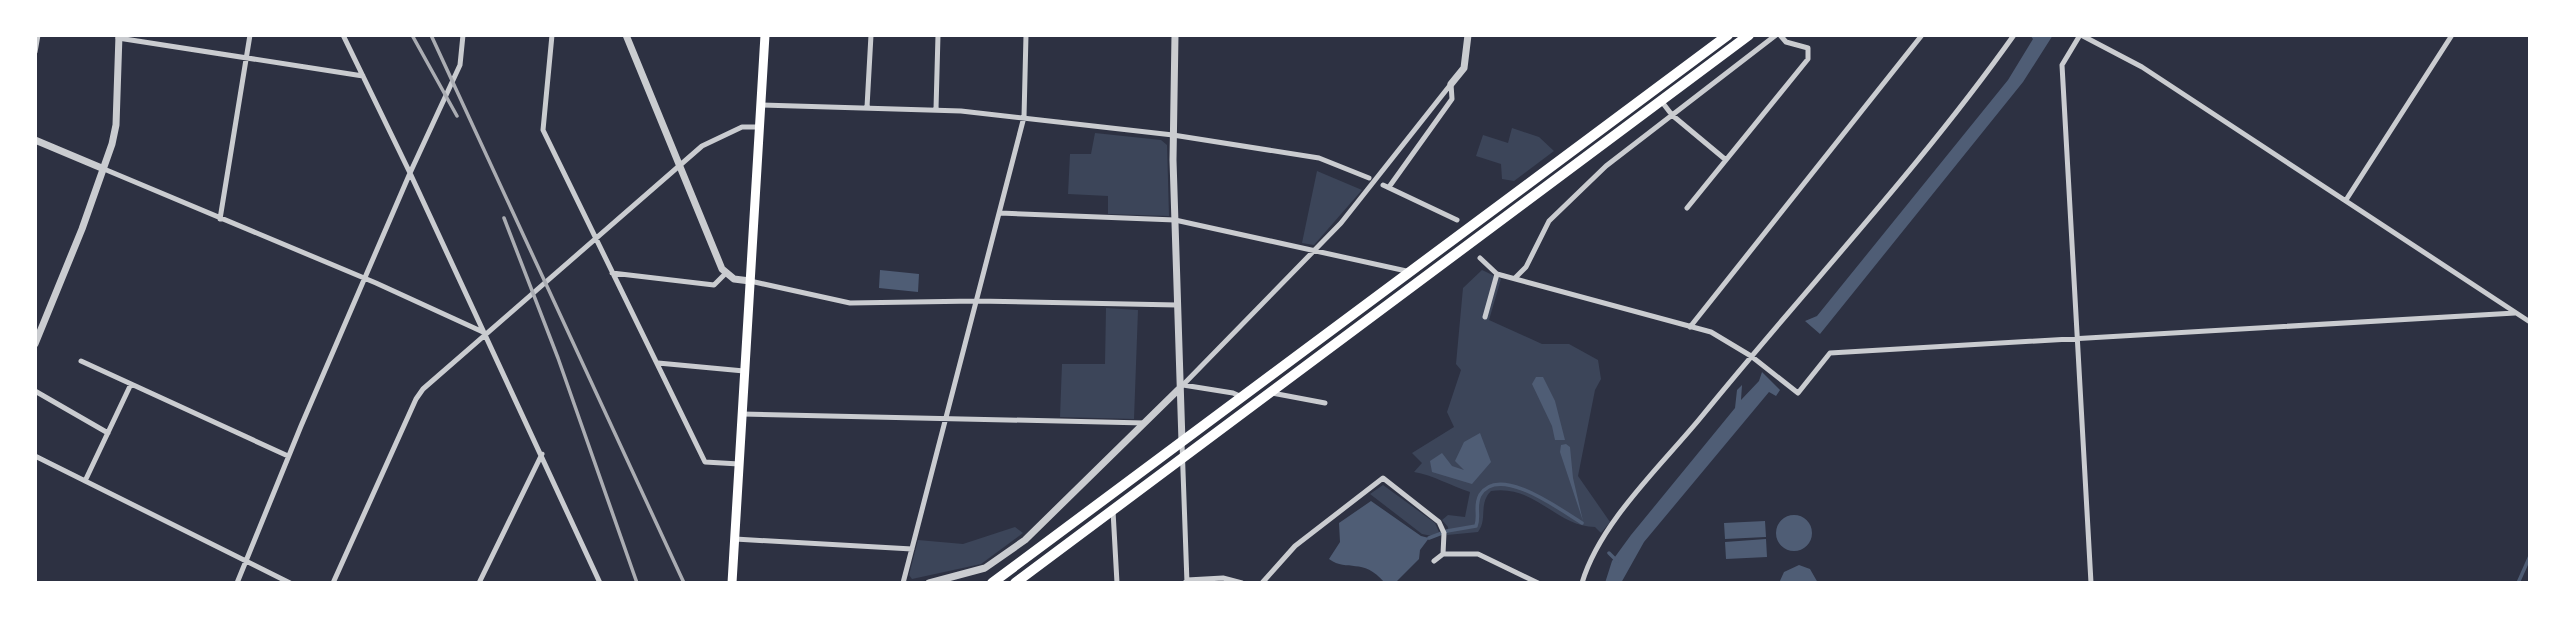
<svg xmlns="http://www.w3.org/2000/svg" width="2565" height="618" viewBox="0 0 2565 618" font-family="Montserrat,sans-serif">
<rect width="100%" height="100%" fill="#2d3142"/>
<path fill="#3c4559" d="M1512,128L1539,137L1554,151L1514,181L1502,179L1501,164L1476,156L1483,135L1508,143Z
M1095,133L1161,140L1167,145L1169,216L1108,214V196L1068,194L1070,154H1091Z
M1317,171L1362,190L1314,245L1302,243Z
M1482,270L1501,279L1489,320L1542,344H1569L1598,360L1601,379L1595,390L1578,476L1610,522L1601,533L1595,527C1557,527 1535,484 1491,491C1478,504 1488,519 1478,532L1447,535L1448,527L1442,520L1448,515L1465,517L1470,492C1451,486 1433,475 1414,472L1422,463L1412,453L1454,427L1447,412L1461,370L1456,364L1463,288Z
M1106,308L1138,310L1134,419L1060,417L1062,364H1105Z
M1383,485L1435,523L1439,532L1432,536L1422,534L1370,494Z
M1015,527L1023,533L981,564L912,579L909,575L918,540L963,544Z"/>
<path fill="#4f5d75" d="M2030,35H2053L2023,82L1820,334L1805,321L1817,316L2008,80L2033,39Z
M880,270L919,274L918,292L879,288Z
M1762,372L1780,390L1776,396L1769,392L1644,542L1621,583H1605L1612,561L1631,535L1735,408L1737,390L1742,385L1741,400L1759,381Z
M1536,377H1543L1555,401L1565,440H1555L1552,426L1532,384Z
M1480,433L1491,462L1472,484L1432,472L1430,461L1442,453L1452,466L1464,470L1455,461L1464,442Z
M1566,444L1570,447L1573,478L1583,521L1560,452L1561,445Z
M1371,501L1421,536L1429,538L1420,550L1419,559L1395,583H1385C1362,556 1348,573 1329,559L1340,542L1339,523Z
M1776 533a18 18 0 1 1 36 0a18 18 0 1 1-36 0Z
M1765,521L1766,537L1725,539L1724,523Z
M1766,539L1767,557L1726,559L1725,542Z
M1799,565L1810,569L1818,583H1779L1784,572Z"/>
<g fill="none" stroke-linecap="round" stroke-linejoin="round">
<path stroke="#4f5d75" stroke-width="3.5" d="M1429,538L1447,531L1476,526C1480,516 1474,506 1480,495C1499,463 1562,511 1582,523
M1609,553L1617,561
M2518,583L2530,556"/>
<path stroke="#caccd0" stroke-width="5" d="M343,35L410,173
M552,35L543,130L705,462L739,464
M2080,35L2062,65L2091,583
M2081,35L2142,67L2530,322
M118,38L363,76
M35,52L38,35
M1662,102L1672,115L1726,160
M761,105L961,111L1173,135L1319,158L1369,178
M867,107L871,35
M936,109L938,35
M104,169L376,283L483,332
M410,173L460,65L463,35
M1383,185L1457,220
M1389,187L1452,99L1451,84
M2346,200L2452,35
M1687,208L1808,59V48L1786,42L1780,35
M1000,213L1175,220L1411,272
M220,219L250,35
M1480,258L1497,274L1711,332L1751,356L1798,393L1830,353L2515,313
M612,273L714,285L725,274
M1515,278L1526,267L1549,221L1606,166L1776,35
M750,281L850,303L976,301L1177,305
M1485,317L1497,274
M1690,327L1922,35
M81,361L288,456
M658,363L744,371
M1183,385L1233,393L1242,397
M1180,388L1341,223L1451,84
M35,391L108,433
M1272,393L1325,403
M742,414L1145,423
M1182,443L1187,583
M35,456L290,583
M85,481L131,384
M1113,511L1117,583
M735,539L912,549
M1434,561L1443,554
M237,583L301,426L410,173L600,583
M333,583L416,399L423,389L702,146L742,127H759
M479,583L542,454
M903,583L1024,117L1026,35
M1185,583L1187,580L1223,578L1242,583
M1262,583L1295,546L1383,478L1439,522L1444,533L1443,554H1478L1538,583
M1582,583C1600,522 1662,465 1702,416C1805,289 1919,169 2014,35"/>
<path stroke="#caccd0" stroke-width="7" d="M626,35L722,269L734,279L750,281
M1175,35L1173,160L1182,442
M1451,84L1464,68L1468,35
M35,140L104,169
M35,344L82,229L112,144L116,125L119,35
M929,583L985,568L1025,540L1180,388"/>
<path stroke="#fff" stroke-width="9" d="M732,583L765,35"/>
<path stroke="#fff" stroke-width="10" d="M992,583L1728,35
M1015,583L1749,35"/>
<path stroke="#abadb3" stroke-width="3.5" d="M412,35L457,116
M431,35L684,583
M504,218L558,358L637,583"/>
</g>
<rect width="2565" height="618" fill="none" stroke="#ffffff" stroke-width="74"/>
</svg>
